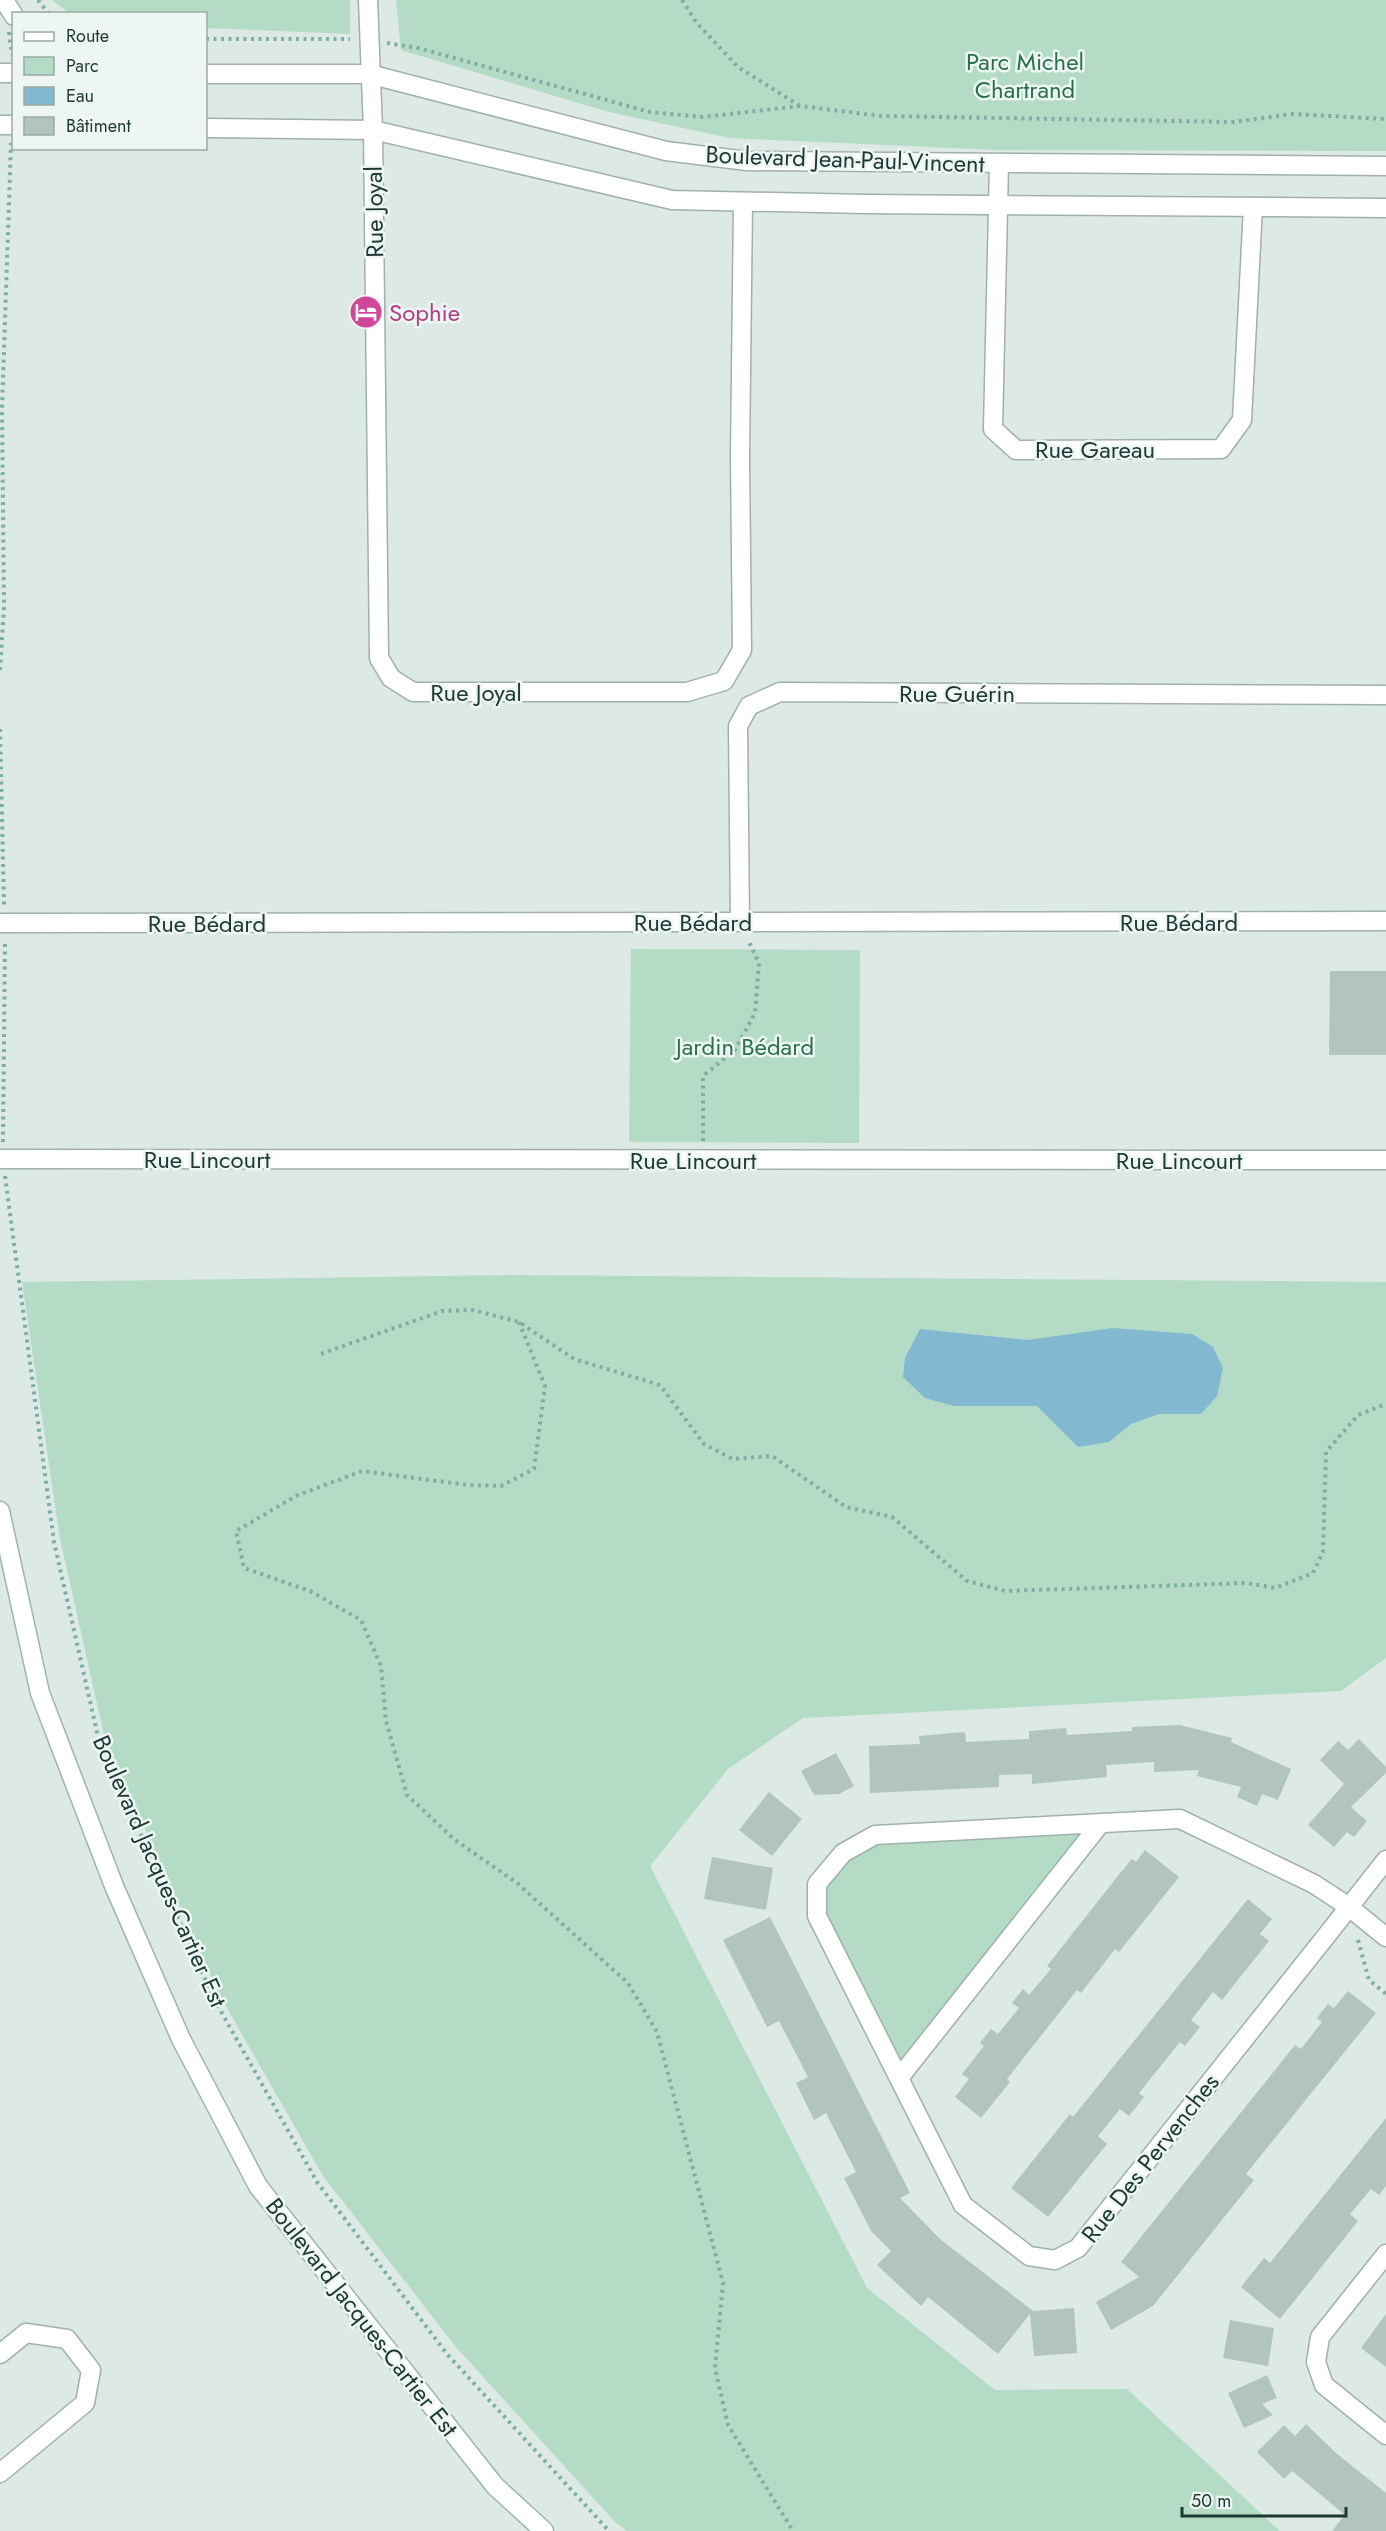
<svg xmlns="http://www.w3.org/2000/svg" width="1386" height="2531" viewBox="0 0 1386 2531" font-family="Jost,sans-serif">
<rect width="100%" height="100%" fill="#dde9e5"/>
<path fill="#b4dbc5" d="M52,0H350V34L206,28V14L69,13Z
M396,0H1386V151L997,150L730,138L609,112L401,50Z
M631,949L860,950L859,1143L629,1142Z
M515,1275L1386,1282V1658L1341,1691L803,1718L728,1769L650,1866L867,2288L995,2390L1127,2389L1280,2531H627L615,2522L456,2347L323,2176L220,1996L105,1739L60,1539L22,1282Z
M1101,1823L899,2078L817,1916V1884L875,1835Z"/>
<path fill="#82b9d1" d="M1113,1328L1192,1334L1213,1347L1223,1368L1217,1396L1201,1414H1159L1131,1424L1109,1442L1078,1447L1037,1406H954L925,1398L903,1377L905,1358L920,1329L1028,1340Z"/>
<path fill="#b2c4bf" d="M1330,971H1386V1055H1329Z
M1180,1725L1232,1738L1231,1742L1291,1769L1278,1800L1262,1794L1257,1806L1237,1797L1241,1787L1197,1776L1199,1770L1154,1772V1762L1106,1765L1107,1777L1032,1784V1774L999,1775V1787L870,1793L869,1746L920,1744L919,1736L965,1732L966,1742L1029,1739V1731L1066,1728L1067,1735L1132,1731V1727Z
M1359,1739L1386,1767V1773L1351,1807L1367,1821L1354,1837L1347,1832L1334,1847L1308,1825L1344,1784L1320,1760L1338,1741L1348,1750Z
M836,1753L854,1786L839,1794L814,1795L801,1771Z
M769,1792L802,1819L772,1856L739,1830Z
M1145,1850L1179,1877L1119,1952L1115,1949L1081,1993L1077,1990L1007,2079L1010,2082L981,2118L955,2097L969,2079L962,2074L984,2046L980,2043L991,2029L998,2034L1019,2008L1012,2003L1023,1989L1029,1995L1051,1969L1047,1966L1117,1877L1132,1859L1136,1862Z
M712,1857L773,1868L766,1910L704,1899Z
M1248,1899L1272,1919L1260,1934L1269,1941L1222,2000L1213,1992L1191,2020L1200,2027L1185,2046L1180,2042L1139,2093L1144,2097L1129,2116L1120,2109L1098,2136L1107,2144L1048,2217L1011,2188L1070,2114L1073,2117Z
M770,1917L910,2193L900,2198L940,2239L1033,2311L1074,2308L1077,2353L1034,2356L1030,2314L998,2354L928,2297L921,2306L877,2265L891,2251L871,2231L844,2178L856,2172L826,2113L814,2120L796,2083L808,2077L779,2021L767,2027L723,1940Z
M1348,1991L1376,2013L1246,2174L1254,2180L1153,2306L1111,2330L1096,2302L1139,2277L1121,2262L1295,2045L1301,2049L1322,2022L1317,2018L1328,2004L1334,2008Z
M1386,2118V2186L1379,2195L1371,2189L1350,2214L1358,2221L1280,2319L1241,2287L1264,2258L1270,2263Z
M1386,2314V2367L1361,2348Z
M1230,2320L1274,2328L1268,2366L1223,2358Z
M1267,2375L1277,2398L1262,2404L1273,2415L1244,2428L1228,2393Z
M1306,2424L1336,2453L1386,2493V2531H1332L1345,2515L1292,2471L1284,2479L1257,2452L1284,2425L1295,2436Z"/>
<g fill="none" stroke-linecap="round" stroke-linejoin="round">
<g stroke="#a0b0ad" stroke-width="21">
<path id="minor" d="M368,0L373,130L379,658L391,678L413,692H687L724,681L742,650L740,457L743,202
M999,164L993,429L1016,450L1221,449L1242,420L1253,207
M740,922L738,726L749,706L780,692L1386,695
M0,923L1386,921
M0,1159L1386,1160
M1386,1860L1327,1935L1078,2248L1055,2260L1029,2256L963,2205L817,1916V1884L843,1853L875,1835L1180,1819L1314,1884L1349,1907L1386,1937
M899,2078L1101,1823
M1386,2254L1320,2337L1316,2362L1324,2385L1386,2435
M0,2354L26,2333L67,2339L91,2370L85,2403L0,2473"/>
</g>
<g stroke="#a0b0ad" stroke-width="21">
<path id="tertiary" d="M0,73H14
M206,74H369L666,151L747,161L1386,166
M0,125H14
M206,128L373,130L672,200L865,204L1386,208"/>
</g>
<g stroke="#9cb5b0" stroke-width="21">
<path id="secondary" d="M4,0L14,16
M0,1511L40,1693L114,1886L181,2039L258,2186L495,2486L544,2531"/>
</g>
<path stroke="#7caea5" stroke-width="4" stroke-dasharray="3 4.5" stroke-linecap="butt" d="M38,0L49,14
M682,0L696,22L738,67L800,106
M9,32L12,55
M206,39H350
M387,43L418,48L650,112L703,117L800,106L882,116L1234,122L1292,114L1386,119
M0,670L4,607L2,410L11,143
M0,729L4,905
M703,1141V1076L735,1050L755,1013L759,963L748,940
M3,1142L5,942
M5,1176L54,1542L99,1741L214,1999L317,2182L447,2354L609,2531
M519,1322L545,1386L534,1469L501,1486L468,1485L362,1471L296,1496L236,1531L244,1568L310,1591L361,1620L381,1666L386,1721L407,1795L455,1840L517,1883L628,1983L657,2032L723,2283L715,2368L728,2425L793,2531
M321,1354L442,1311L473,1310L519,1322L574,1359L660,1385L704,1444L733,1459L772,1456L846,1507L892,1517L967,1581L1005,1591L1247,1583L1275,1588L1313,1573L1323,1552L1326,1452L1358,1415L1386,1404
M1358,1940L1369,1980L1386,1994"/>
<use href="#minor" stroke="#fff" stroke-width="18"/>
<use href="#tertiary" stroke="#fff" stroke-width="18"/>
<use href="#secondary" stroke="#fff" stroke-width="18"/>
</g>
<defs>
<g id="hotel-disc" transform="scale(1.725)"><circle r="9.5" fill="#d1479c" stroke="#edf6f3"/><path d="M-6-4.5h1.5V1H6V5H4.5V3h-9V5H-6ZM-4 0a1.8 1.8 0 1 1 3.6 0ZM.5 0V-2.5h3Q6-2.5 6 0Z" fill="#fff"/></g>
</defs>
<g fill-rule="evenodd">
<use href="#hotel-disc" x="366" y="312"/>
</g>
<g text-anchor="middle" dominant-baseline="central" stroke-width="5" stroke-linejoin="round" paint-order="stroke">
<g font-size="24" fill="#28704e" stroke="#edf6f3">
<text x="1025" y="61">Parc Michel<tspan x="1025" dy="28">Chartrand</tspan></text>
<text x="745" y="1046">Jardin Bédard</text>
</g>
<g font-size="24" fill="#1e3835" stroke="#edf6f3">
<text transform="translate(845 159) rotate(2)">Boulevard Jean-Paul-Vincent</text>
<text transform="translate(374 212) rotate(-91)">Rue Joyal</text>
<text x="1095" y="449">Rue Gareau</text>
<text x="476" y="692">Rue Joyal</text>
<text x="957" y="693">Rue Guérin</text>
<text x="693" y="922">Rue Bédard</text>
<text x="1179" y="922">Rue Bédard</text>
<text x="207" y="923">Rue Bédard</text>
<text x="207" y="1159">Rue Lincourt</text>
<text x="693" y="1160">Rue Lincourt</text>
<text x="1179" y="1160">Rue Lincourt</text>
<text transform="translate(160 1871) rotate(66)">Boulevard Jacques-Cartier Est</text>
<text transform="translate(1150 2158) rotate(-52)">Rue Des Pervenches</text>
<text transform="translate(362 2317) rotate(52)">Boulevard Jacques-Cartier Est</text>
</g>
<g font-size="24" fill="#b23c85" stroke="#edf6f3" text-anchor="start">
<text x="389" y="312">Sophie</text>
</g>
</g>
<rect x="12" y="12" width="195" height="138" fill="#edf6f3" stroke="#9aaaa7" stroke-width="1.5"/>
<rect x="24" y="32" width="30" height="9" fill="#ffffff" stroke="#9aaaa7" stroke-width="1.5"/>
<text x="66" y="42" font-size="18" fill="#1e3835">Route</text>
<rect x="24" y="57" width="30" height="18" fill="#b4dbc5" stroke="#9aaaa7" stroke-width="1.5"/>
<text x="66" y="72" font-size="18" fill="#1e3835">Parc</text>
<rect x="24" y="87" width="30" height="18" fill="#82b9d1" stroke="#9aaaa7" stroke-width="1.5"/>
<text x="66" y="102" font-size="18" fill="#1e3835">Eau</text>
<rect x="24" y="117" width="30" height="18" fill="#b2c4bf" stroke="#9aaaa7" stroke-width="1.5"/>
<text x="66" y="132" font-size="18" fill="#1e3835">Bâtiment</text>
<path d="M1182 2507v9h164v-9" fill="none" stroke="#1e3835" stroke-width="3"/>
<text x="1191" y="2507" font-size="18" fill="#1e3835" stroke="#edf6f3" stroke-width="4.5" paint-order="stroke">50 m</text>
</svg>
